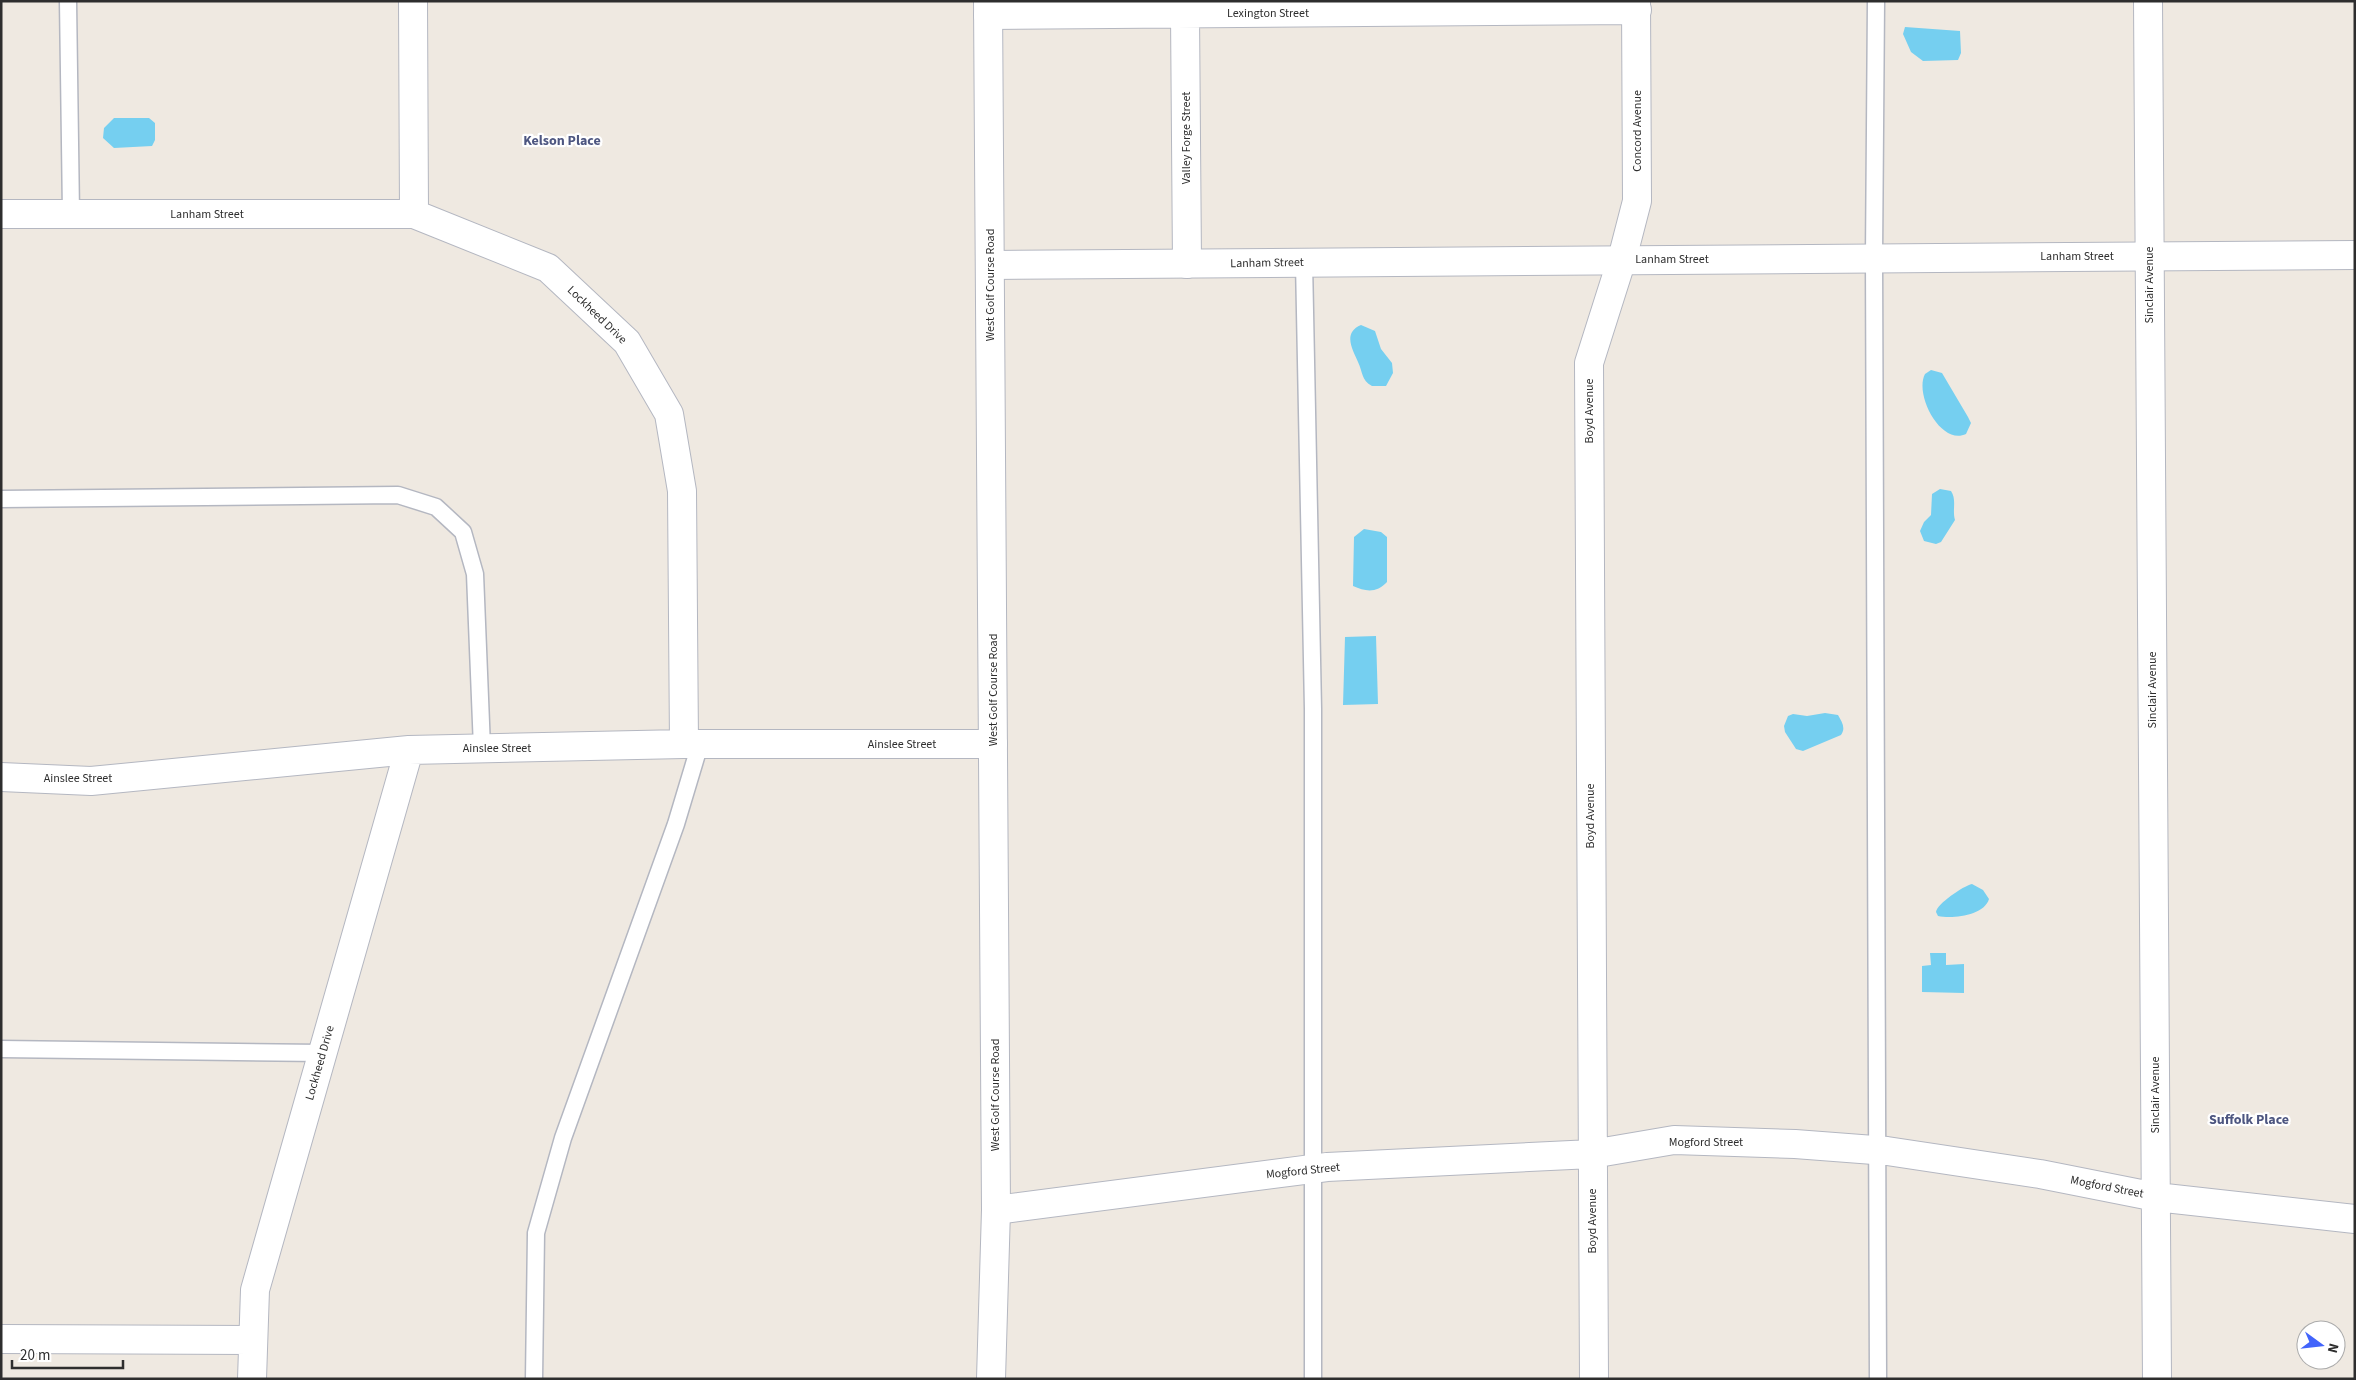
<svg xmlns="http://www.w3.org/2000/svg" width="2356" height="1380" viewBox="0 0 2356 1380" font-family="'Source Sans 3',sans-serif">
<rect width="100%" height="100%" fill="#efe9e1"/>
<path fill="#75cff0" d="M1905,27L1960,31L1961,53L1958,60L1923,61L1911,52L1903,34Z
M114,118H149L155,123V140L152,146L114,148L103,138L104,128Z
M1361,325L1375,331L1381,349L1392,363L1393,373L1386,386H1372C1361,380 1363,372 1358,362C1353,350 1342,333 1361,325Z
M1931,370L1942,373L1968,417L1971,423L1966,434C1941,446 1914,395 1925,374Z
M1940,489L1951,491C1957,500 1952,510 1955,520L1941,542L1936,544L1924,541L1920,531L1924,522L1931,515L1932,494Z
M1364,529L1381,532L1387,537V582C1377,593 1366,592 1353,586L1354,537Z
M1376,636L1378,704L1343,705L1345,637Z
M1825,713L1838,715C1842,722 1846,728 1841,735L1803,751L1796,749L1785,732L1784,726L1788,716L1793,714L1807,716Z
M1972,884L1983,890L1989,899C1984,916 1952,919 1938,916L1936,912C1937,904 1963,886 1972,884Z
M1930,953H1946V965L1964,964V993L1922,992V966L1931,965Z"/>
<g fill="none" stroke-linecap="round" stroke-linejoin="round">
<g stroke="#b4b7c1" stroke-width="19">
<path id="service" d="M68,1L71,214
M1876,1L1874,257L1878,1379
M1304,262L1313,709V1379
M1,499L398,495L436,507L463,532L475,574L482,748
M1,1049L323,1053
M534,1379L536,1233L563,1138L676,824L700,744"/>
</g>
<g stroke="#b4b7c1" stroke-width="30">
<path id="minor" d="M413,1L414,214
M2148,1L2157,1379
M1185,13L1187,264
M988,15L1637,10
M1,214H414L548,268L627,342L669,414L682,491L684,744
M1,777L91,781L409,750L684,744H993
M996,1210L1327,1167L1592,1154L1674,1140L1795,1144L1887,1151L2040,1174L2156,1197L2355,1219
M1,1339L252,1340
M252,1379L255,1290L409,750
M1594,1379L1589,363L1622,259L1637,201L1636,1"/>
</g>
<g stroke="#b4b7c1" stroke-width="30">
<path id="tertiary" d="M990,265L2355,255"/>
</g>
<g stroke="#b4b7c1" stroke-width="30">
<path id="secondary" d="M988,1L996,1210L991,1379"/>
</g>
<use href="#service" stroke="#fff" stroke-width="16"/>
<use href="#minor" stroke="#fff" stroke-width="28"/>
<use href="#tertiary" stroke="#fff" stroke-width="28"/>
<use href="#secondary" stroke="#fff" stroke-width="28"/>
</g>
<g text-anchor="middle" dominant-baseline="central" stroke-width="4.5" stroke-linejoin="round" paint-order="stroke">
<g font-size="12" fill="#2e2e2e" stroke="#fff">
<text x="1268" y="13">Lexington Street</text>
<text transform="translate(1637 131) rotate(-90)">Concord Avenue</text>
<text transform="translate(1186 138) rotate(-90)">Valley Forge Street</text>
<text x="207" y="214">Lanham Street</text>
<text x="2077" y="256">Lanham Street</text>
<text x="1672" y="259">Lanham Street</text>
<text transform="translate(1267 263) rotate(-1)">Lanham Street</text>
<text transform="translate(990 285) rotate(-90)">West Golf Course Road</text>
<text transform="translate(2149 285) rotate(-90)">Sinclair Avenue</text>
<text transform="translate(597 315) rotate(44)">Lockheed Drive</text>
<text transform="translate(1589 411) rotate(-90)">Boyd Avenue</text>
<text transform="translate(993 690) rotate(-90)">West Golf Course Road</text>
<text transform="translate(2152 690) rotate(-90)">Sinclair Avenue</text>
<text x="902" y="744">Ainslee Street</text>
<text x="497" y="748">Ainslee Street</text>
<text x="78" y="778">Ainslee Street</text>
<text transform="translate(1590 816) rotate(-90)">Boyd Avenue</text>
<text transform="translate(320 1063) rotate(-74)">Lockheed Drive</text>
<text transform="translate(995 1095) rotate(-90)">West Golf Course Road</text>
<text transform="translate(2155 1095) rotate(-90)">Sinclair Avenue</text>
<text x="1706" y="1142">Mogford Street</text>
<text transform="translate(1303 1171) rotate(-6)">Mogford Street</text>
<text transform="translate(2107 1187) rotate(11)">Mogford Street</text>
<text transform="translate(1592 1221) rotate(-90)">Boyd Avenue</text>
</g>
<g font-size="14" font-weight="bold" fill="#4d5680" stroke="#fff">
<text x="562" y="141">Kelson Place</text>
<text x="2249" y="1120">Suffolk Place</text>
</g>
</g>
<rect width="2356" height="1380" fill="none" stroke="#2e2e2e" stroke-width="5"/>
<g transform="translate(2321 1345) rotate(105)"><circle r="24" fill="#ffffff" stroke="#ababab"/>
<path d="M0-4L9 19L0 12L-9 19Z" fill="#4264fb"/>
<text y="-8" font-size="14" font-weight="bold" text-anchor="middle" fill="#2e2e2e">N</text>
</g>
<path d="M12 1360v8h111v-8" fill="none" stroke="#2e2e2e" stroke-width="2.5"/>
<text x="20" y="1360" font-size="15" fill="#2e2e2e" stroke="#ffffff" stroke-width="4" paint-order="stroke">20 m</text>
</svg>
